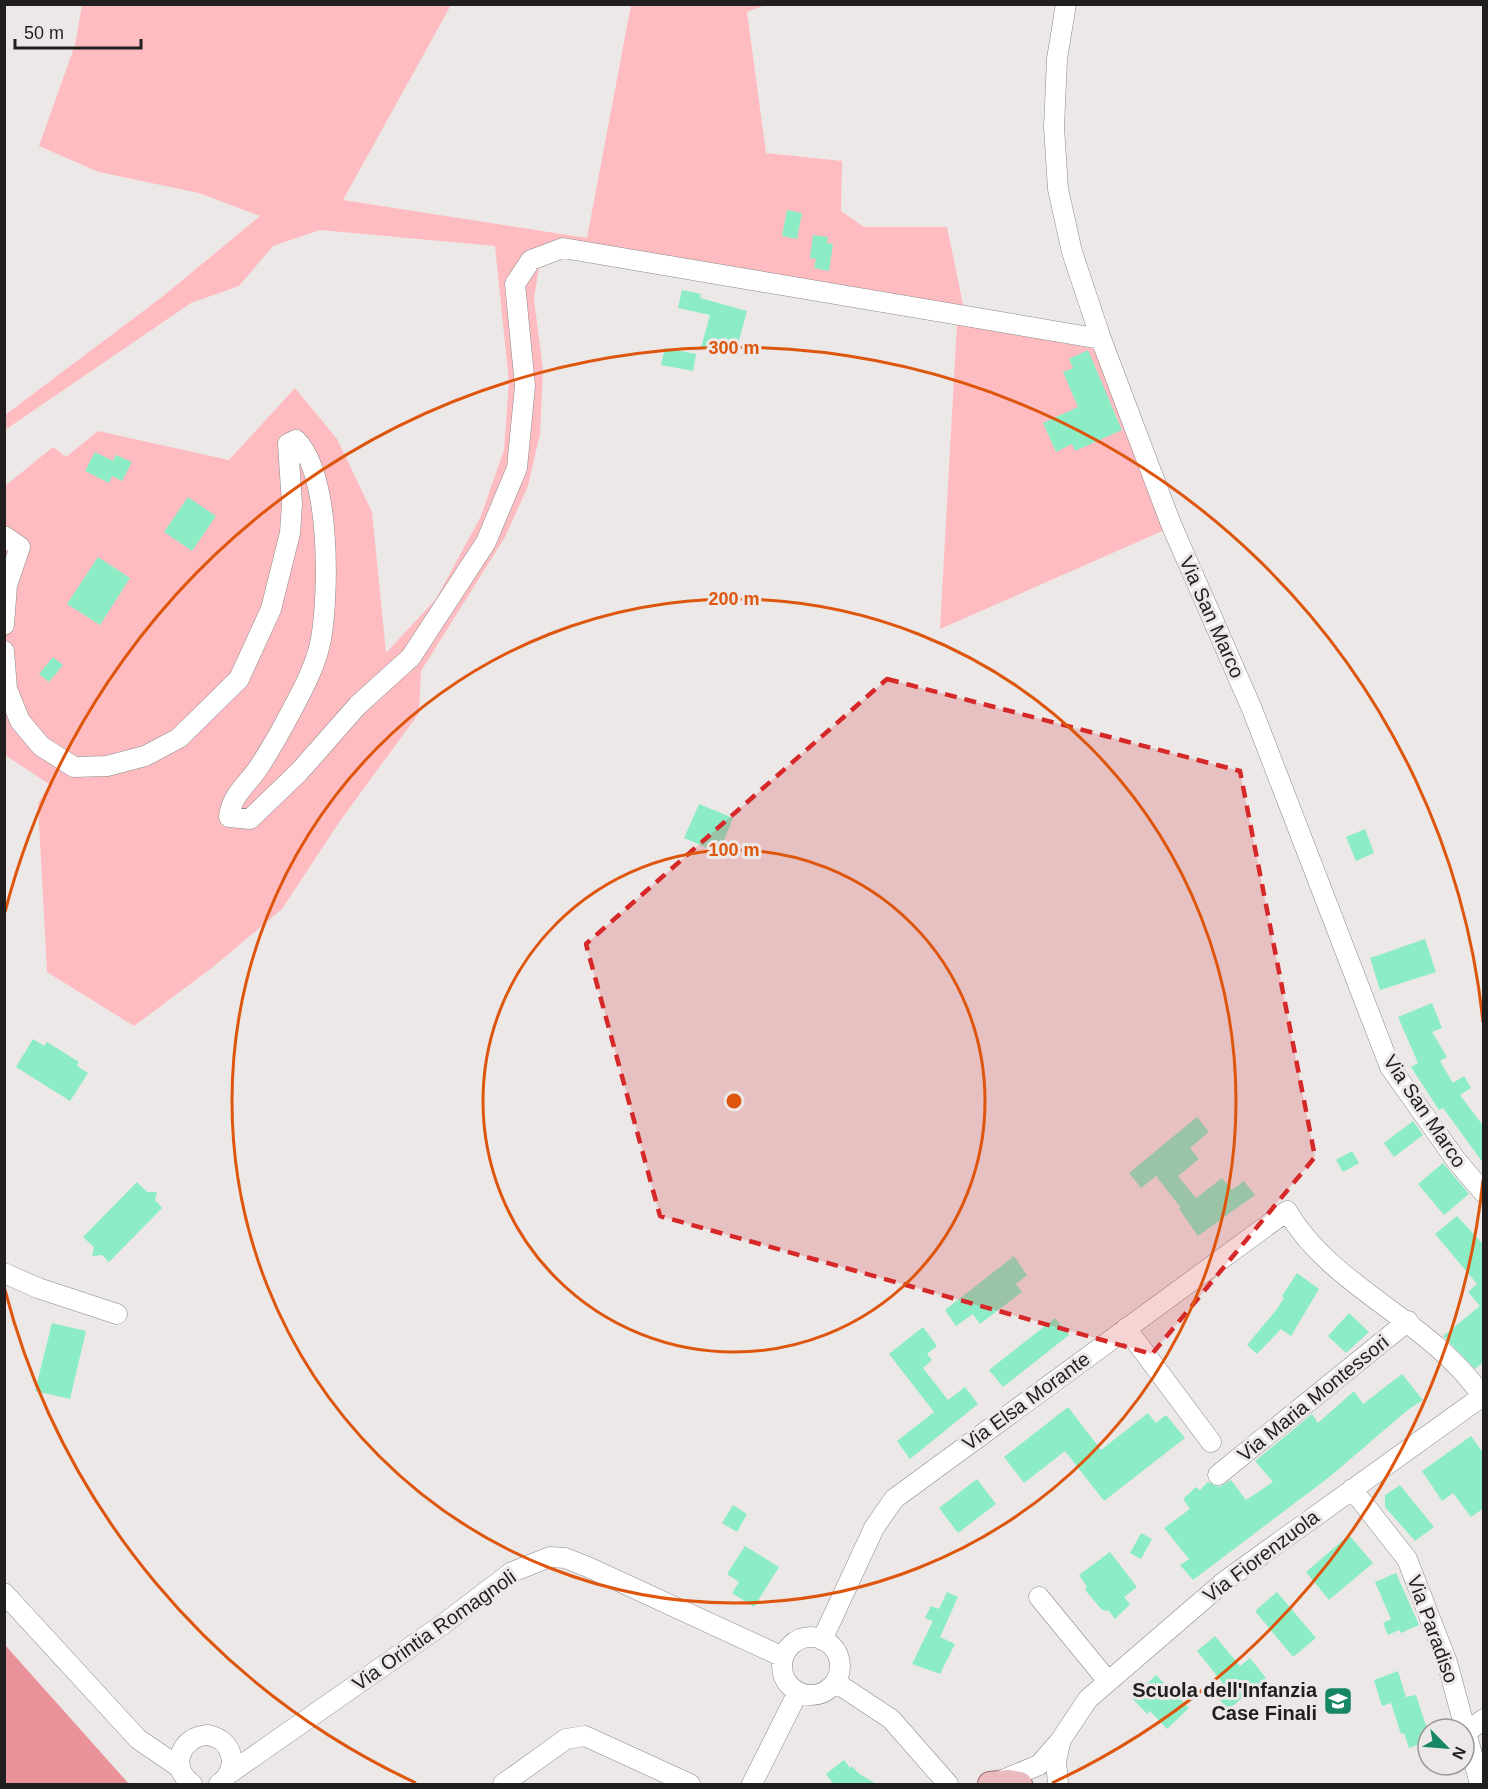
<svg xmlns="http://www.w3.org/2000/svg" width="1488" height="1789" viewBox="0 0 1488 1789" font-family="Arial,sans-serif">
<rect width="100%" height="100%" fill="#ece8e8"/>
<path fill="#ffbcc0" d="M82,5H451L343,200L587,238L631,5H765L747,12L766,153L842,161L841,211L864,227H947L964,309L958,324L1095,349L1167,529L940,629L957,324L574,255L539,267L534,299L543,370L540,434L528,486L505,537L421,671L419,713L340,821L282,909L213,967L134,1026L47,972L38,804L49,784L5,755V486L53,447L66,457L98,431L229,460L295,388L337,439L372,512L386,653L436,599L481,516L504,450L509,382L495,246L320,230L273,246L239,286L191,303L5,430V415L162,297L260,216L199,193L99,172L39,146L75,45Z"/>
<path fill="#e99299" d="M5,1645L129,1784H5Z"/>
<path fill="#8cecc6" d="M787,210L802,213L797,239L782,236Z
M813,235L828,237L827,243L833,244L829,271L814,268L816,259L810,258Z
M682,290L701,294L700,298L747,311L737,348L721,344L718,353L701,348L710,315L678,308Z
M665,348L696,354L693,371L661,365Z
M1088,350L1122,430L1075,451L1072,444L1056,452L1043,423L1078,407L1063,372L1073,368L1069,359Z
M95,452L113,461L116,455L132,462L122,481L112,476L109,483L85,471Z
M188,497L216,516L192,551L164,532Z
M98,557L130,578L100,625L67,604Z
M53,657L63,665L49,682L39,674Z
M699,804L733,818L719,853L684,838Z
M1365,829L1374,853L1356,861L1346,837Z
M1425,939L1436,972L1380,990L1370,958Z
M1432,1003L1442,1028L1432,1032L1447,1057L1440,1061L1453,1083L1464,1076L1471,1088L1460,1095L1484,1127V1164L1443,1108L1439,1110L1411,1067L1418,1063L1398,1017Z
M33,1039L44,1046L47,1042L79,1062L77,1066L88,1073L70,1101L16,1067Z
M1197,1117L1209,1132L1190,1148L1199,1159L1178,1176L1196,1198L1222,1178L1232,1190L1244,1181L1255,1195L1198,1236L1179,1209L1181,1208L1156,1176L1141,1188L1129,1173Z
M1413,1121L1423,1135L1394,1157L1384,1143Z
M1352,1151L1359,1163L1343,1172L1336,1160Z
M1443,1163L1469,1194L1444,1215L1418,1184Z
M137,1182L147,1192H157L155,1200L162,1208L109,1262L102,1255L92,1256L94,1247L83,1237Z
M1457,1216L1484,1245V1361L1475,1369L1443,1336L1480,1306L1468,1292L1477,1284L1435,1234Z
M1014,1256L1027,1275L1016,1284L1022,1292L980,1324L973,1314L956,1326L945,1310Z
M1297,1273L1319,1289L1291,1336L1281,1329L1257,1354L1247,1345L1277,1309L1284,1298L1282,1296Z
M1349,1313L1369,1332L1346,1353L1328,1336Z
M1055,1318L1069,1335L1003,1387L989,1370Z
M52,1323L86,1331L70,1399L35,1391Z
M923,1327L937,1346L927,1354L932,1360L923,1368L948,1400L965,1387L978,1404L910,1459L897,1441L934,1412L889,1354Z
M1402,1374L1423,1400L1409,1409L1328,1478L1193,1580L1180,1565L1189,1559L1164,1528L1190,1509L1183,1499L1196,1487L1200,1490L1208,1482L1219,1487L1231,1480L1246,1500L1273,1482L1255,1461L1312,1414L1318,1423L1354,1391L1363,1404Z
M1068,1407L1101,1450L1148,1413L1156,1423L1166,1415L1185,1438L1104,1501L1065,1451L1024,1483L1004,1457Z
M1471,1436L1484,1454V1508L1471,1517L1453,1493L1442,1501L1422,1471Z
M977,1479L996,1504L958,1533L939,1508Z
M1400,1485L1434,1527L1415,1541L1385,1507V1495Z
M733,1505L747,1514L737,1532L722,1523Z
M1141,1533L1152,1539L1141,1559L1130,1553Z
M1349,1535L1373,1563L1329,1600L1306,1572Z
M745,1546L779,1567L754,1607L732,1593L739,1582L727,1574Z
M1110,1552L1137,1587L1124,1597L1130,1604L1115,1619L1109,1611L1102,1610L1085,1590L1087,1587L1079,1575Z
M1396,1573L1419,1625L1401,1633L1399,1630L1388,1635L1383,1623L1391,1619L1375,1582Z
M947,1592L958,1597L940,1637L955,1644L940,1674L912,1664L933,1621L925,1618L931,1606L939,1609Z
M1277,1592L1316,1638L1293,1657L1255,1611Z
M1215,1636L1240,1666L1250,1658L1266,1678L1228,1710L1212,1690L1222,1682L1197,1651Z
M1398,1671L1406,1697L1416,1695L1428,1732V1741L1409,1748L1404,1733L1401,1734L1391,1703L1382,1706L1374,1680Z
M1156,1675L1189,1708L1167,1729L1150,1711L1147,1714L1132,1698Z
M844,1760L850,1768L852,1766L858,1773L878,1785H834L826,1774Z"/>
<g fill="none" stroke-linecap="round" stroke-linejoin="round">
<g stroke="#8c8888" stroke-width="21">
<path id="minor" d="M1066,4L1057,59L1054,127L1058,189L1072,252L1101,339L1171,524L1252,709L1390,1067L1456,1160L1484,1193
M4,536L20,547L7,585L4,625
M4,651L7,689L20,721L41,746L74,767L107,766L145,756L179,738L239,679L271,609L290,533L292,504L288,444L296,440C331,475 329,592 321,639C316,668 298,698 285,723C277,738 268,753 259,767C248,784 231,795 229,817L250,819L299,772L358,705L411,657L486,542L517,468L525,386L515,284L531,260L563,248L1101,339
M4,1273L38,1288L117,1314
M1126,1328L1211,1442
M1218,1475L1408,1321
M1352,1489L1407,1559L1447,1662L1480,1784
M4,1593L138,1739L179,1767
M1039,1597L1107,1680
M782 1666a29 29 0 1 1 58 0a29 29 0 1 1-58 0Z
M822,1640L874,1528L894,1499L1287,1211C1332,1288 1430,1320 1482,1396
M835,1682L891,1719L948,1784
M1468,1731L1484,1719
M230,1773L442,1625L512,1572L550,1557L565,1558L588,1567L783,1657
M1000,1781L1039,1765L1060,1741L1088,1699L1225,1581L1484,1395
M192,1784C169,1768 180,1736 208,1735C234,1740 240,1769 219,1784
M503,1784L566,1739L585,1736L690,1784
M752,1784L798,1692
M1058,1784L1056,1761L1060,1743"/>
</g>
<g stroke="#9a676a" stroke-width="26">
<path id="major" d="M990,1784L1009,1782L1020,1784"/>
</g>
<use href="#minor" stroke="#fff" stroke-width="20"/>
<use href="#major" stroke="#eabbbe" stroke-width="24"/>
</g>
<path fill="#d62828" fill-opacity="0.2" stroke="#d62828" stroke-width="4.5" stroke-dasharray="12 8" stroke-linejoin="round" d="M887,679L1240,771L1315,1157L1152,1354L660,1216L586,944Z"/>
<g fill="none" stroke="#de560d" stroke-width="3">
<circle cx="734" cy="1101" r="251"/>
<circle cx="734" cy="1101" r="502"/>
<path d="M1483 1180A753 753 0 0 1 1052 1783M416 1783A753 753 0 0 1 5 1290M5 912A753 753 0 0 1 1483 1022"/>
</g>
<defs>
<g id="school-square" transform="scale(1.5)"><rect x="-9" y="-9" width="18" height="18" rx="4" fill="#178665" stroke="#ece8e8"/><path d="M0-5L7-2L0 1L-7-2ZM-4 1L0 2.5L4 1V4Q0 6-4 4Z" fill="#fff"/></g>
</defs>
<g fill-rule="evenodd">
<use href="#school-square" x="1338" y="1701"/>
</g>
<g text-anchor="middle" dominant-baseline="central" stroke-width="6" stroke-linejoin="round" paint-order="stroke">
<g font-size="20" fill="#201e1e" stroke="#ece8e8">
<text transform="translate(1212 617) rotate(66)">Via San Marco</text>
<text transform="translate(1425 1111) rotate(56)">Via San Marco</text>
<text transform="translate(1313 1398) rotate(-39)">Via Maria Montessori</text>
<text transform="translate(1026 1401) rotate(-36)">Via Elsa Morante</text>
<text transform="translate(1261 1556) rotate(-37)">Via Fiorenzuola</text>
<text transform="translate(1433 1629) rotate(70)">Via Paradiso</text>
<text transform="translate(434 1630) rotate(-35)">Via Orintia Romagnoli</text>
</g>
<g font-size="20" font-weight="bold" fill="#201e1e" stroke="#ece8e8" text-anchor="end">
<text x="1317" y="1690">Scuola dell'Infanzia<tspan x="1317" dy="23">Case Finali</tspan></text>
</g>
</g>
<circle cx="734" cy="1101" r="9" fill="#de560d" stroke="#ece8e8" stroke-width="3"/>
<g font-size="18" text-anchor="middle" font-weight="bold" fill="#de560d" stroke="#ece8e8" stroke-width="6" stroke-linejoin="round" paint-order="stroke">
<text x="734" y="354">300 m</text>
<text x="734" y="605">200 m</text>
<text x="734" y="856">100 m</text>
</g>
<rect width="1488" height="1789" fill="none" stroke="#201e1e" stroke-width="12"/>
<g transform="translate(1446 1747) rotate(115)"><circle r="28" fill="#ece8e8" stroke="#9a9797" stroke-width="1.5"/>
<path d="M0-4.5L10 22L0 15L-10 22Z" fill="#178665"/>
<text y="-9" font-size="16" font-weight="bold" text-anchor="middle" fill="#201e1e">N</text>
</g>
<path d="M15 39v9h126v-9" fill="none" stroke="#201e1e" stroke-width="3"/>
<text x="24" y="39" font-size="18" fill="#201e1e" stroke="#ece8e8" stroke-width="4.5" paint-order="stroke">50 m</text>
</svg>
